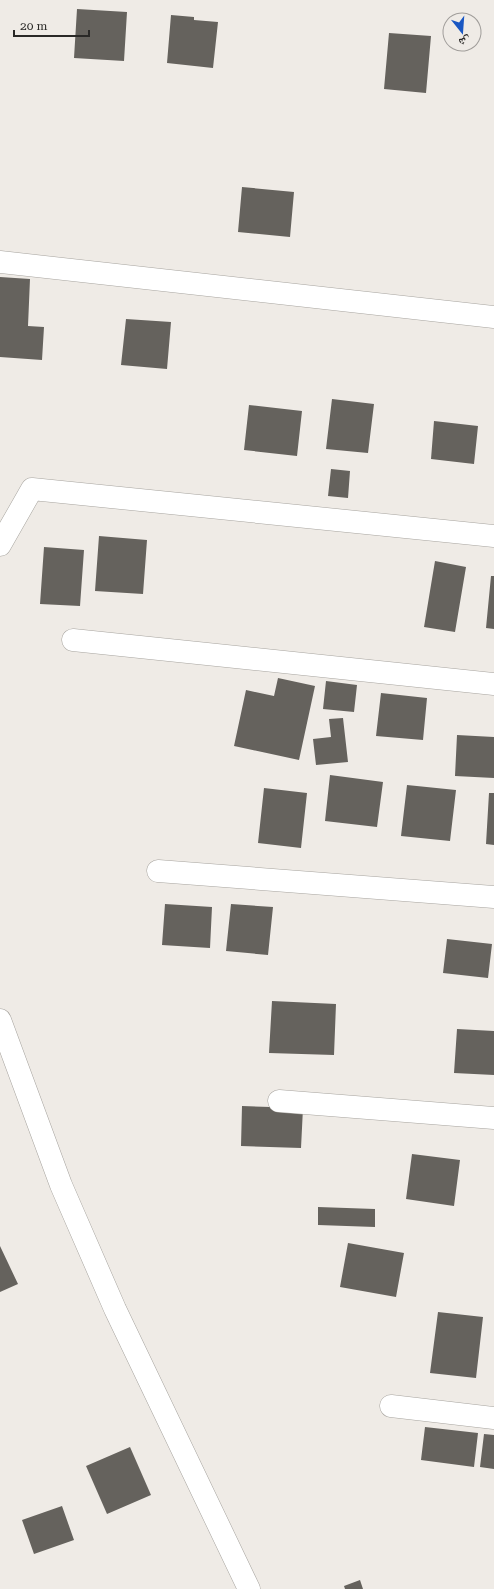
<svg xmlns="http://www.w3.org/2000/svg" width="494" height="1589" viewBox="0 0 494 1589" font-family="'Roboto Serif','Noto Naskh Arabic',serif">
<rect width="100%" height="100%" fill="#efebe6"/>
<path fill="#65625d" d="M77,9L127,12L124,61L74,58Z
M171,15L194,17V20L218,22L213,68L167,63Z
M389,33L431,36L426,93L384,89Z
M242,187L294,192L290,237L238,232Z
M0,277L30,279L28,326L44,327L42,360L0,357Z
M126,319L171,322L167,369L121,365Z
M332,399L374,404L368,453L326,449Z
M249,405L302,411L297,456L244,450Z
M434,421L478,426L474,464L431,459Z
M331,469L350,471L348,498L328,496Z
M99,536L147,540L143,594L95,591Z
M44,547L84,550L80,606L40,604Z
M435,561L466,567L455,632L424,627Z
M491,576H494V629L486,628Z
M278,678L315,686L299,760L234,746L246,690L274,696Z
M326,681L357,685L354,712L323,709Z
M381,693L427,698L423,740L376,736Z
M343,718L348,762L316,765L313,739L331,737L329,719Z
M457,735L494,737V778L455,776Z
M330,775L383,782L377,827L325,821Z
M407,785L456,790L450,841L401,836Z
M264,788L307,793L301,848L258,843Z
M489,793H494V845L486,844Z
M165,904L212,907L210,948L162,945Z
M231,904L273,907L268,955L226,951Z
M447,939L492,944L488,978L443,973Z
M272,1001L336,1004L334,1055L269,1053Z
M457,1029L494,1031V1075L454,1073Z
M242,1106L303,1108L301,1148L241,1146Z
M412,1154L460,1160L454,1206L406,1199Z
M318,1207L375,1209V1227L318,1225Z
M348,1243L404,1253L396,1297L340,1287Z
M0,1246L18,1284L0,1292Z
M438,1312L483,1317L476,1378L430,1373Z
M425,1427L478,1433L474,1467L421,1460Z
M484,1434L494,1435V1469L480,1467Z
M130,1447L151,1495L107,1514L86,1466Z
M62,1506L74,1540L34,1554L22,1520Z
M360,1580L363,1589H345L344,1586Z"/>
<g fill="none" stroke-linecap="round" stroke-linejoin="round">
<g stroke="#a7a49f" stroke-width="23">
<path id="minor" d="M0,262L494,317
M0,545L32,489L494,536
M73,640L494,684
M158,871L494,897
M0,1020L61,1185L115,1309L249,1589
M279,1101L494,1118
M391,1406L494,1418"/>
</g>
<use href="#minor" stroke="#fff" stroke-width="22"/>
</g>
<g transform="translate(462 32) rotate(163)"><circle r="19" fill="#efebe6" stroke="#a09d9a"/>
<path d="M0-3L7 15L0 10L-7 15Z" fill="#1957c3"/>
<text y="-6" font-size="11" font-weight="bold" text-anchor="middle" fill="#2a2927">ش</text>
</g>
<path d="M14 30v6h75v-6" fill="none" stroke="#2a2927" stroke-width="2"/>
<text x="20" y="30" font-size="12" fill="#2a2927" stroke="#efebe6" stroke-width="3" paint-order="stroke">20 m</text>
</svg>
